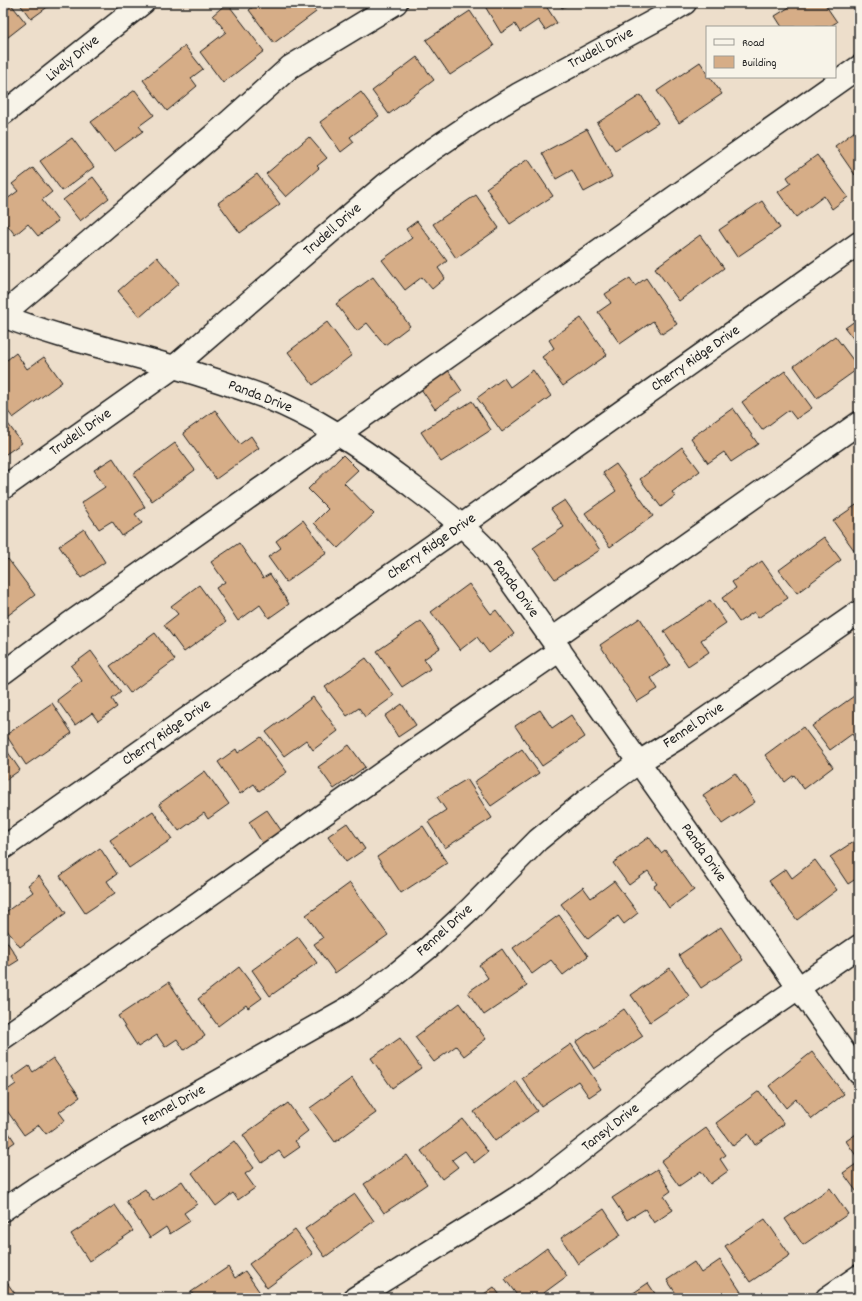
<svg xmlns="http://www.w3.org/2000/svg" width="862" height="1301" viewBox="0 0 862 1301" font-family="Dekko,sans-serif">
<rect width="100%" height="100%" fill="#eddecb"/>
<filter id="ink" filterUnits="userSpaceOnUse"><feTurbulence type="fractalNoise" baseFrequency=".025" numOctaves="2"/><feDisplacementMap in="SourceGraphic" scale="8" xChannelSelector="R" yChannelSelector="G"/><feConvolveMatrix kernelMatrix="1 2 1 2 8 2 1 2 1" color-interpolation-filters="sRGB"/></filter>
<g filter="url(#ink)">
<path fill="#d6ad87" stroke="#1c1c1c" d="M10,3L26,23L3,41V9Z
M19,3H53L31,19Z
M227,3L264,51L223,83L200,52L226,32L213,15Z
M258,3H309L316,12L274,43L249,10Z
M483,3H544L557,23L545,30L538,20L520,32L515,24L501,33Z
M559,3H571L562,8Z
M796,3H824L837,22L829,27H782L775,16Z
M470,11L494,46L450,75L426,40Z
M185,46L203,69L191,78L197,86L167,111L143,80Z
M417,57L434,80L389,114L372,91Z
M700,62L707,72V77H710L722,94L679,123L657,91Z
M135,90L154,115L139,126L143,131L114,152L91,122Z
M361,92L379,116L350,137L354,142L341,152L320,122Z
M641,95L658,123L615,150L597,123Z
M859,128V172L855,175L835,146Z
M587,129L612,177L584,192L572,170L556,179L542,153Z
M309,137L327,158L317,166L319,168L286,197L266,174Z
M72,138L94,167L62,191L40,161Z
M817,155L848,197L832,209L824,196L796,217L778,192L791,183L787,177Z
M528,159L553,196L510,224L486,188Z
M33,168L52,192L42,200L58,221L38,236L28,224L15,235L3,219V202L18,191L12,184Z
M257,174L280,204L240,233L218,203Z
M93,177L109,198L80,221L63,200Z
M476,195L499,228L456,258L433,224Z
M762,201L780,228L737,257L719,230Z
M417,221L447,261L438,268L445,278L432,289L422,277L405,290L382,260L412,238L406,229Z
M700,235L724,268L679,301L655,268Z
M157,257L179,283L140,317L118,291Z
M373,277L410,326L385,345L367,323L357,331L336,304Z
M630,278L635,286L646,278L677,324L662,334L653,321L620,344L598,312L611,303L605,294Z
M581,318L607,355L563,386L542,357L554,348L549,340Z
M859,318V346L845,328Z
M327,322L352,355L313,385L288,352Z
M835,336L859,368L817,398L794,366Z
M16,353L27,369L44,357L62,382L13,418L3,405V363Z
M448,370L462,391L435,409L421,389Z
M533,370L551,396L502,432L477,398L504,378L510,387Z
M785,371L812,408L796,419L789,410L762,430L742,402Z
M472,401L491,430L441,462L421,432L460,407L461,408Z
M733,408L758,444L731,462L724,452L708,463L691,438Z
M215,410L240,444L251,436L259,448L216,479L183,433Z
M3,417L22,443L3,456Z
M175,443L195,470L152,501L133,474Z
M682,447L700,471L672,492L675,496L661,507L640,479Z
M343,455L358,470L344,483L374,514L338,548L314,523L328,509L308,489Z
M113,458L145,507L135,514L142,523L122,536L112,521L99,529L81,503L105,487L94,470Z
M616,464L653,516L610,547L585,513L616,491L603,473Z
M565,500L600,550L555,579L533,548L564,527L551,509Z
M859,503V547L854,550L833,521Z
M303,520L327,553L286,582L268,557L281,548L276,541Z
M84,529L105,562L81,578L59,546Z
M824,537L841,560L797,593L779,570Z
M239,543L263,578L270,574L289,604L269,618L260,605L238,621L216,588L225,582L211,562Z
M8,559L35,595L3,619V563Z
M762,561L788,598L758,618L754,612L739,622L722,598L736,588L732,582Z
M469,584L491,614L496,610L514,634L489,653L477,637L460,650L431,612Z
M199,585L226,622L184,652L164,625L178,614L171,606Z
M710,600L726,623L701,640L709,652L688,666L664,631Z
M640,618L670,665L651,678L658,689L637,702L600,645Z
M421,621L440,648L424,659L430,669L402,687L377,651Z
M155,633L175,660L130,693L110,666Z
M91,651L121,692L112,699L117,707L98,721L92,713L75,725L57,700L82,681L71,666Z
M366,658L394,696L365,717L359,708L347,716L325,687Z
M854,696L859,702V744L852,734L830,750L812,726Z
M313,697L338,731L313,750L306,740L284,756L266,732Z
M52,703L72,733L26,765L6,735Z
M402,704L416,725L398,737L385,716Z
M540,710L552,728L571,715L585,737L542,766L515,726Z
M803,727L833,767L804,789L794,775L785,782L765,755Z
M261,737L287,772L259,791L254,784L240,794L218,762L236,749L238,753Z
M3,745L20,770L3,782Z
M349,745L365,767L334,789L318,767Z
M522,749L539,773L491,806L474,782Z
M205,771L229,804L208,819L204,813L179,831L159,804Z
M735,773L755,802L722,824L703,795Z
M467,779L492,818L445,848L428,822L446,810L437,797Z
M267,810L283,833L264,846L249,822Z
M153,811L172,839L129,868L110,840Z
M347,823L365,849L346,862L328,836Z
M423,826L447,863L401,893L377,857Z
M649,837L661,853L665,850L694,890L669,908L654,886L657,884L648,871L629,885L613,863Z
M859,838V877L848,884L830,857Z
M100,848L117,874L107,881L115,893L85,913L60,876Z
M815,860L837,890L797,920L769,881L786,869L792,878Z
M39,876L66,913L20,947L3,925V914L33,892L28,885Z
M614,881L638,913L624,924L618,916L588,939L561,904L583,887L591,898Z
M350,883L388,935L335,973L314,944L323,938L306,915Z
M559,915L588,956L563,975L551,960L532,974L513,948Z
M721,927L743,960L701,988L679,955Z
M3,936L19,960L3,970Z
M298,937L317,963L270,996L252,970Z
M502,949L527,986L484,1015L468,992L488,978L479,965Z
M239,967L262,998L248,1008L246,1005L218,1026L198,999Z
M670,968L689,996L650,1022L631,995Z
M169,982L205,1036L184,1050L177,1039L165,1047L157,1035L138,1047L118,1016Z
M460,1003L486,1039L464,1056L456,1046L434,1062L415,1037Z
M624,1009L643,1036L594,1069L576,1042Z
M400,1038L421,1068L392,1088L371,1058Z
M571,1044L601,1089L589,1097L578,1081L541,1106L522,1078Z
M812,1052L844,1094L812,1119L796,1099L786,1108L769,1086Z
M53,1058L80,1097L59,1112L65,1120L46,1134L39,1125L24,1135L3,1105V1093L16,1084L12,1078L29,1066L33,1072Z
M352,1078L376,1113L335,1142L310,1108Z
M516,1081L537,1111L495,1141L474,1112Z
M759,1091L784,1124L755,1145L748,1134L733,1146L716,1123Z
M288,1103L308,1131L295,1141L300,1147L284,1158L279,1151L262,1163L243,1135Z
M463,1119L488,1152L474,1163L465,1151L452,1160L458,1167L442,1179L421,1151Z
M3,1124L15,1142L3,1150Z
M706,1128L726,1155L720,1159L728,1171L710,1184L701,1171L679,1186L661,1161Z
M859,1132V1160L846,1141Z
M234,1141L254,1168L245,1174L255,1188L238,1200L233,1193L216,1206L192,1173Z
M407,1155L427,1184L384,1213L364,1184Z
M859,1162V1195L843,1173Z
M657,1169L671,1191L664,1196L673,1210L654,1223L645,1209L627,1220L612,1198Z
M182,1181L197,1204L184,1213L190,1221L170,1234L166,1227L150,1238L126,1201L145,1189L153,1201Z
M830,1188L848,1214L803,1245L785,1219Z
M355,1194L374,1221L325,1257L305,1229Z
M115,1205L133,1231L89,1261L71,1234Z
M604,1209L621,1235L578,1264L561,1238Z
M765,1219L790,1255L750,1282L725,1246Z
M295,1230L313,1254L267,1288L249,1264Z
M547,1248L567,1276L537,1298H519L505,1279Z
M720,1260L741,1292L731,1298H679L667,1280L694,1262L701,1273Z
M228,1267L235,1278L245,1271L261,1294L255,1298H196L191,1292Z
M3,1277L18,1298H3Z
M648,1283L658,1298H626Z
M494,1287L502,1298H478Z"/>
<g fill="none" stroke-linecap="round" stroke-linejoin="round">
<g stroke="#1c1c1c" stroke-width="25">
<path id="minor" d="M3,114L143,3
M3,311L14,305L77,252L223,127L290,67L396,3
M3,316C58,338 117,350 174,367C204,376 235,386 265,397C314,416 358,446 400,477C426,497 453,516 477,540C487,549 496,561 504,572L859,1073
M3,488L174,367L386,184L432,150L475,121L519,94L667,14L685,3
M552,639L859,423
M3,673L69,624L859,67
M3,848L462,525L859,243
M3,1038L63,996L177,918L412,752L560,650
M3,1210L34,1189L118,1138L352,1006L396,974L428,948L469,910L538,840L588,799L639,762L678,738L859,612
M355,1298L507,1204L540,1183L720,1042L859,946
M827,1298L859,1276"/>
</g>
<use href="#minor" stroke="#f7f3e8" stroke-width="22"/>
</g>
</g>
<g text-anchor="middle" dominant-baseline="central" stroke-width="4" stroke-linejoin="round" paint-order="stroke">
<g font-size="15" fill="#1c1c1c" stroke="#f7f3e8">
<text transform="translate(601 49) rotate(-28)">Trudell Drive</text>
<text transform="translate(73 59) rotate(-39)">Lively Drive</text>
<text transform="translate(333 230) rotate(-41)">Trudell Drive</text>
<text transform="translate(696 359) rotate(-35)">Cherry Ridge Drive</text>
<text transform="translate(260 397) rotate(21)">Panda Drive</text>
<text transform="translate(81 433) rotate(-35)">Trudell Drive</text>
<text transform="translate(432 547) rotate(-35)">Cherry Ridge Drive</text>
<text transform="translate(515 589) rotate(54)">Panda Drive</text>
<text transform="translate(694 726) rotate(-34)">Fennel Drive</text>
<text transform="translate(167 733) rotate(-35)">Cherry Ridge Drive</text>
<text transform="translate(703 853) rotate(55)">Panda Drive</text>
<text transform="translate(445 931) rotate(-42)">Fennel Drive</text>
<text transform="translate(174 1106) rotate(-29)">Fennel Drive</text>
<text transform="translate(611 1128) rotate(-38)">Tansyl Drive</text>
</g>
</g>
<rect width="862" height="1301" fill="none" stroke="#f7f3e8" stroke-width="16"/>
<rect x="8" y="8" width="846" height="1285" fill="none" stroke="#1c1c1c" stroke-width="1.5" filter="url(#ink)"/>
<rect x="706" y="26" width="130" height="52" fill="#f7f3e8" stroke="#9f9d96"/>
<rect x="714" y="39" width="20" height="6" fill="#f7f3e8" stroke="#9f9d96"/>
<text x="742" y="46" font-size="12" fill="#1c1c1c">Road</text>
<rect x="714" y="56" width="20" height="12" fill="#d6ad87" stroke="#9f9d96"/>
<text x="742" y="66" font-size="12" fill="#1c1c1c">Building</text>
</svg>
